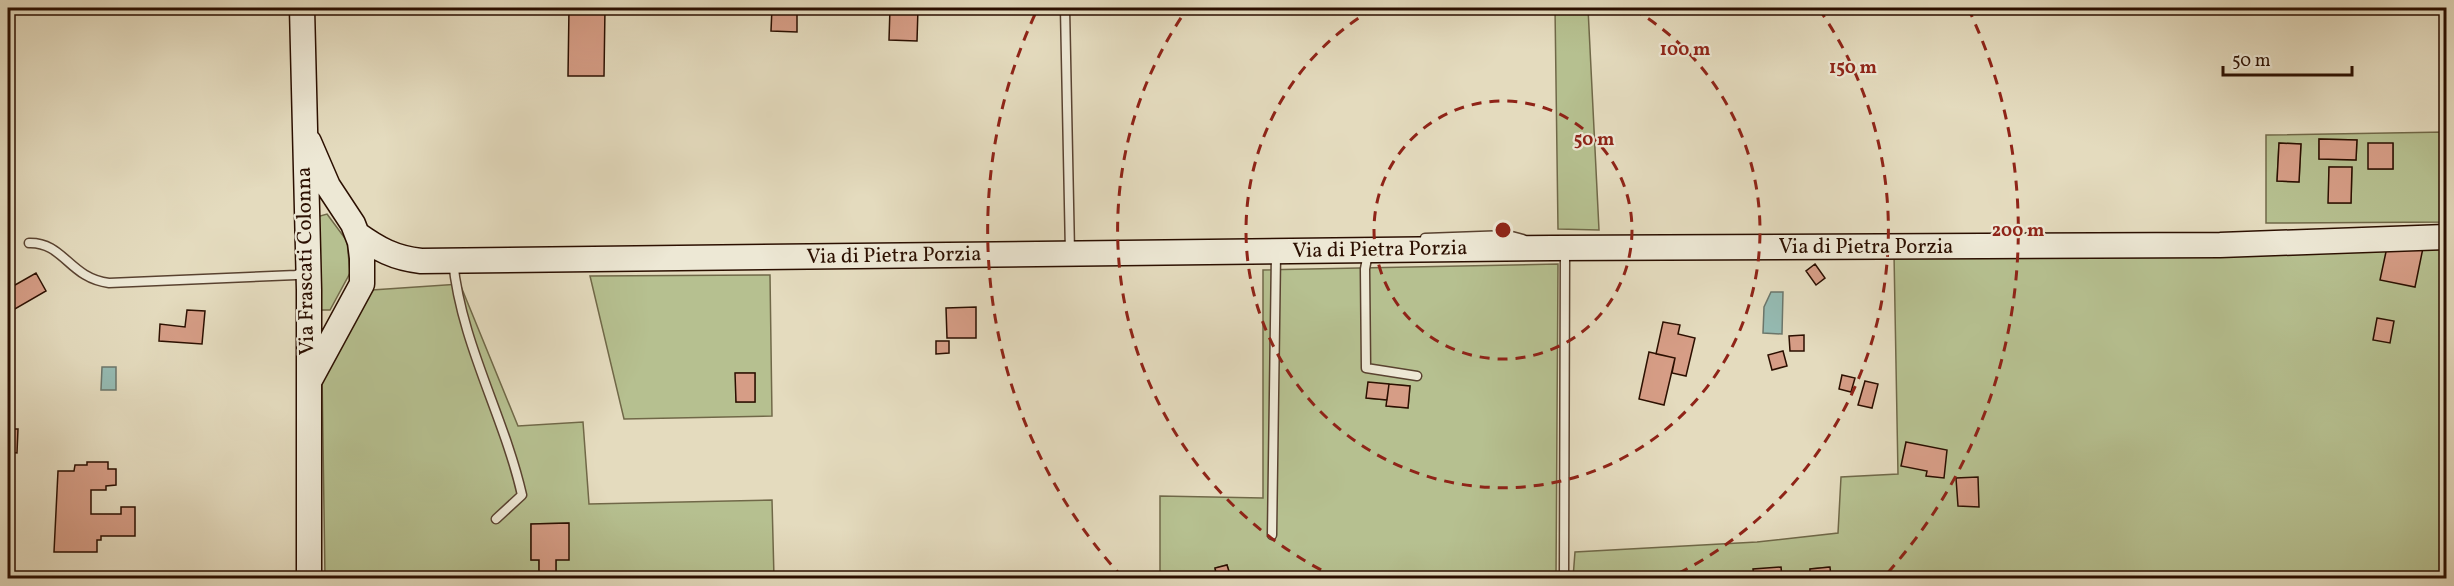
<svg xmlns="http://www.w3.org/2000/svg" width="2454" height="586" viewBox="0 0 2454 586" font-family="Vollkorn,serif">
<rect width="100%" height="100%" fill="#e4dbbe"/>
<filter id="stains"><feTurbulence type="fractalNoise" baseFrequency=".00333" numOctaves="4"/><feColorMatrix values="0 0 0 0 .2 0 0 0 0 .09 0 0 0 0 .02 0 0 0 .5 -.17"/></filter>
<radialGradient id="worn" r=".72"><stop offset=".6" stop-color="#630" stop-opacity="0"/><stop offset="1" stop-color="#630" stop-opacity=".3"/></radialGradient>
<path fill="#b6c090" stroke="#706848" stroke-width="1.5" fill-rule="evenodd" d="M1555,8H1588L1599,230L1558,229Z
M2446,132V222L2266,223V135ZM2319,139L2357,140L2356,160L2319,159ZM2279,143L2301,144L2299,182L2277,181ZM2369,144H2393V169H2369ZM2329,167L2352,168L2351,203H2329Z
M327,214L347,241L350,273L330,310H316L313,218Z
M2446,247V578H1831L1829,567L1810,569V578H1782L1781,568L1754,570V578H1573L1575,552L1757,542L1838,533L1841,477L1898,474L1894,254Z
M1558,264L1556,578H1231L1227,565L1215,568L1216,573L1204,578H1160V496L1263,498V270ZM1368,383L1410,386L1408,408L1387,406V400L1367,398Z
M770,275L772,416L624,419L590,276ZM736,373H755V402H736Z
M460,284L518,426L583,422L589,504L772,500L774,578H570V576L556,575V560L568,523L531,524V560H539V575L484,576L483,578H325L322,372L372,290Z"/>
<path fill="#95bbb3" stroke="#6b766b" stroke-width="1.5" d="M1771,292H1783L1782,334L1763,333L1764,307Z
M102,367H116V390H101Z"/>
<path fill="#d69d86" stroke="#2b0f00" stroke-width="1.5" d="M569,8H605L604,76H568Z
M772,8H797V32L771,31Z
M890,8H918L917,41L889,40Z
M2319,139L2357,140L2356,160L2319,159Z
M2279,143L2301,144L2299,182L2277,181Z
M2368,143H2393V169H2368Z
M2329,167H2352L2351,203H2328Z
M2387,247L2423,248L2415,287L2380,280Z
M1815,264L1825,278L1816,285L1806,271Z
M36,273L46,291L8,313V289Z
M976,307V338H947L946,308Z
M187,310L205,311L202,344L159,341L160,324L185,327Z
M2377,318L2394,321L2390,343L2373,340Z
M1663,322L1680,325L1678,334L1695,338L1686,376L1672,373L1675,358L1656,354Z
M1804,335V351H1790L1789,336Z
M936,341H949V353L936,354Z
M1783,351L1787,366L1772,370L1768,355Z
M1649,352L1675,358L1664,405L1639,399Z
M735,373H755V402H736Z
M1842,375L1855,378L1851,392L1839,389Z
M1865,381L1878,384L1872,408L1858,405Z
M1368,382L1389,384L1387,400L1366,398Z
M1389,384L1410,386L1408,408L1386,406Z
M8,429H18L17,453L8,452Z
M1906,442L1947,450L1944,478L1926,476L1927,471L1901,466Z
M87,462H108V469H116V485L106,486V490H91V514H121V507H135V536H101V540H97V552H54L58,471H74L75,465H87Z
M1978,477L1979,507L1958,506L1956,478Z
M569,523V560H556V575H570V578H483V576L539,575V560H531V524Z
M1227,565L1231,578H1204L1216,573L1215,568Z
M1781,567L1782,578H1754L1753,569Z
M1830,567L1831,578H1810V569Z"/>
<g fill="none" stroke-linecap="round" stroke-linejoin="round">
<g stroke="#594230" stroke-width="11">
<path id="lane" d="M1065,8L1070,253
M1425,238L1508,235L1523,239
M29,243C64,242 69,278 109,283L296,275L305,271
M1368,253L1365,269L1366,368L1417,376
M453,261C461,343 504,416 522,495L496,519
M1272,535L1276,254
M1564,578L1565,251"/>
</g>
<g stroke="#2b0f00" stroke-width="27">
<path id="secondary" d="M302,8L309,290V578
M309,142L328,186L353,224L360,242L362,258V284L311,378
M357,234C378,249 394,258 421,261L1552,248L2220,245L2446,237"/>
</g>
<use href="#lane" stroke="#ede8d5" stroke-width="8"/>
<use href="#secondary" stroke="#ede8d5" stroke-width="24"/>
</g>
<g fill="none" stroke="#8f2418" stroke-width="3" stroke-dasharray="10 8">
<circle cx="1503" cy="230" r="129"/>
<path d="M1633 9A257 257 0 1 1 1373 9"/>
<path d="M1337 578A386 386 0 0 1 1187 9M1819 9A386 386 0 0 1 1669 578"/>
<path d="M1123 578A515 515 0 0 1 1038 8M1968 8A515 515 0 0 1 1883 578"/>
</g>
<g text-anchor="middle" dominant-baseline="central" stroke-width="4.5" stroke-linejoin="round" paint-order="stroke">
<g font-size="21" fill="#2b0f00" stroke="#ede8d5">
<text x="1866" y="247">Via di Pietra Porzia</text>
<text transform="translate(1380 250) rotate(-1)">Via di Pietra Porzia</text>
<text transform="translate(894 256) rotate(-1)">Via di Pietra Porzia</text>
<text transform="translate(306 261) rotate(-91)">Via Frascati Colonna</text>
</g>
</g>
<circle cx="1503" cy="230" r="9" fill="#8f2418" stroke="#ede8d5" stroke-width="3"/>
<g font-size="18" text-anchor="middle" font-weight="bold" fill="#8f2418" stroke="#ede8d5" stroke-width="4.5" stroke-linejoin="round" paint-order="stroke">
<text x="1685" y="55">100 m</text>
<text x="1853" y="73">150 m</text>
<text x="1594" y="145">50 m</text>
<text x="2018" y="236">200 m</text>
</g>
<rect width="2454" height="586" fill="none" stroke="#e4dbbe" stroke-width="30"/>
<rect x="9" y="9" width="2436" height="568" fill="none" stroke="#2b0f00" stroke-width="3"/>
<rect x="15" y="15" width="2424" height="556" fill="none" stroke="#2b0f00" stroke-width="1.5"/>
<path d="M2223 66v9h129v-9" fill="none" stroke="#2b0f00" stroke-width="3"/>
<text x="2232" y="66" font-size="18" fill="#2b0f00" stroke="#ede8d5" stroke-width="4.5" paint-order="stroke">50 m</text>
<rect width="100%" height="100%" filter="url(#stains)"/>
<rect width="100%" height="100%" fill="url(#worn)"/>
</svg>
